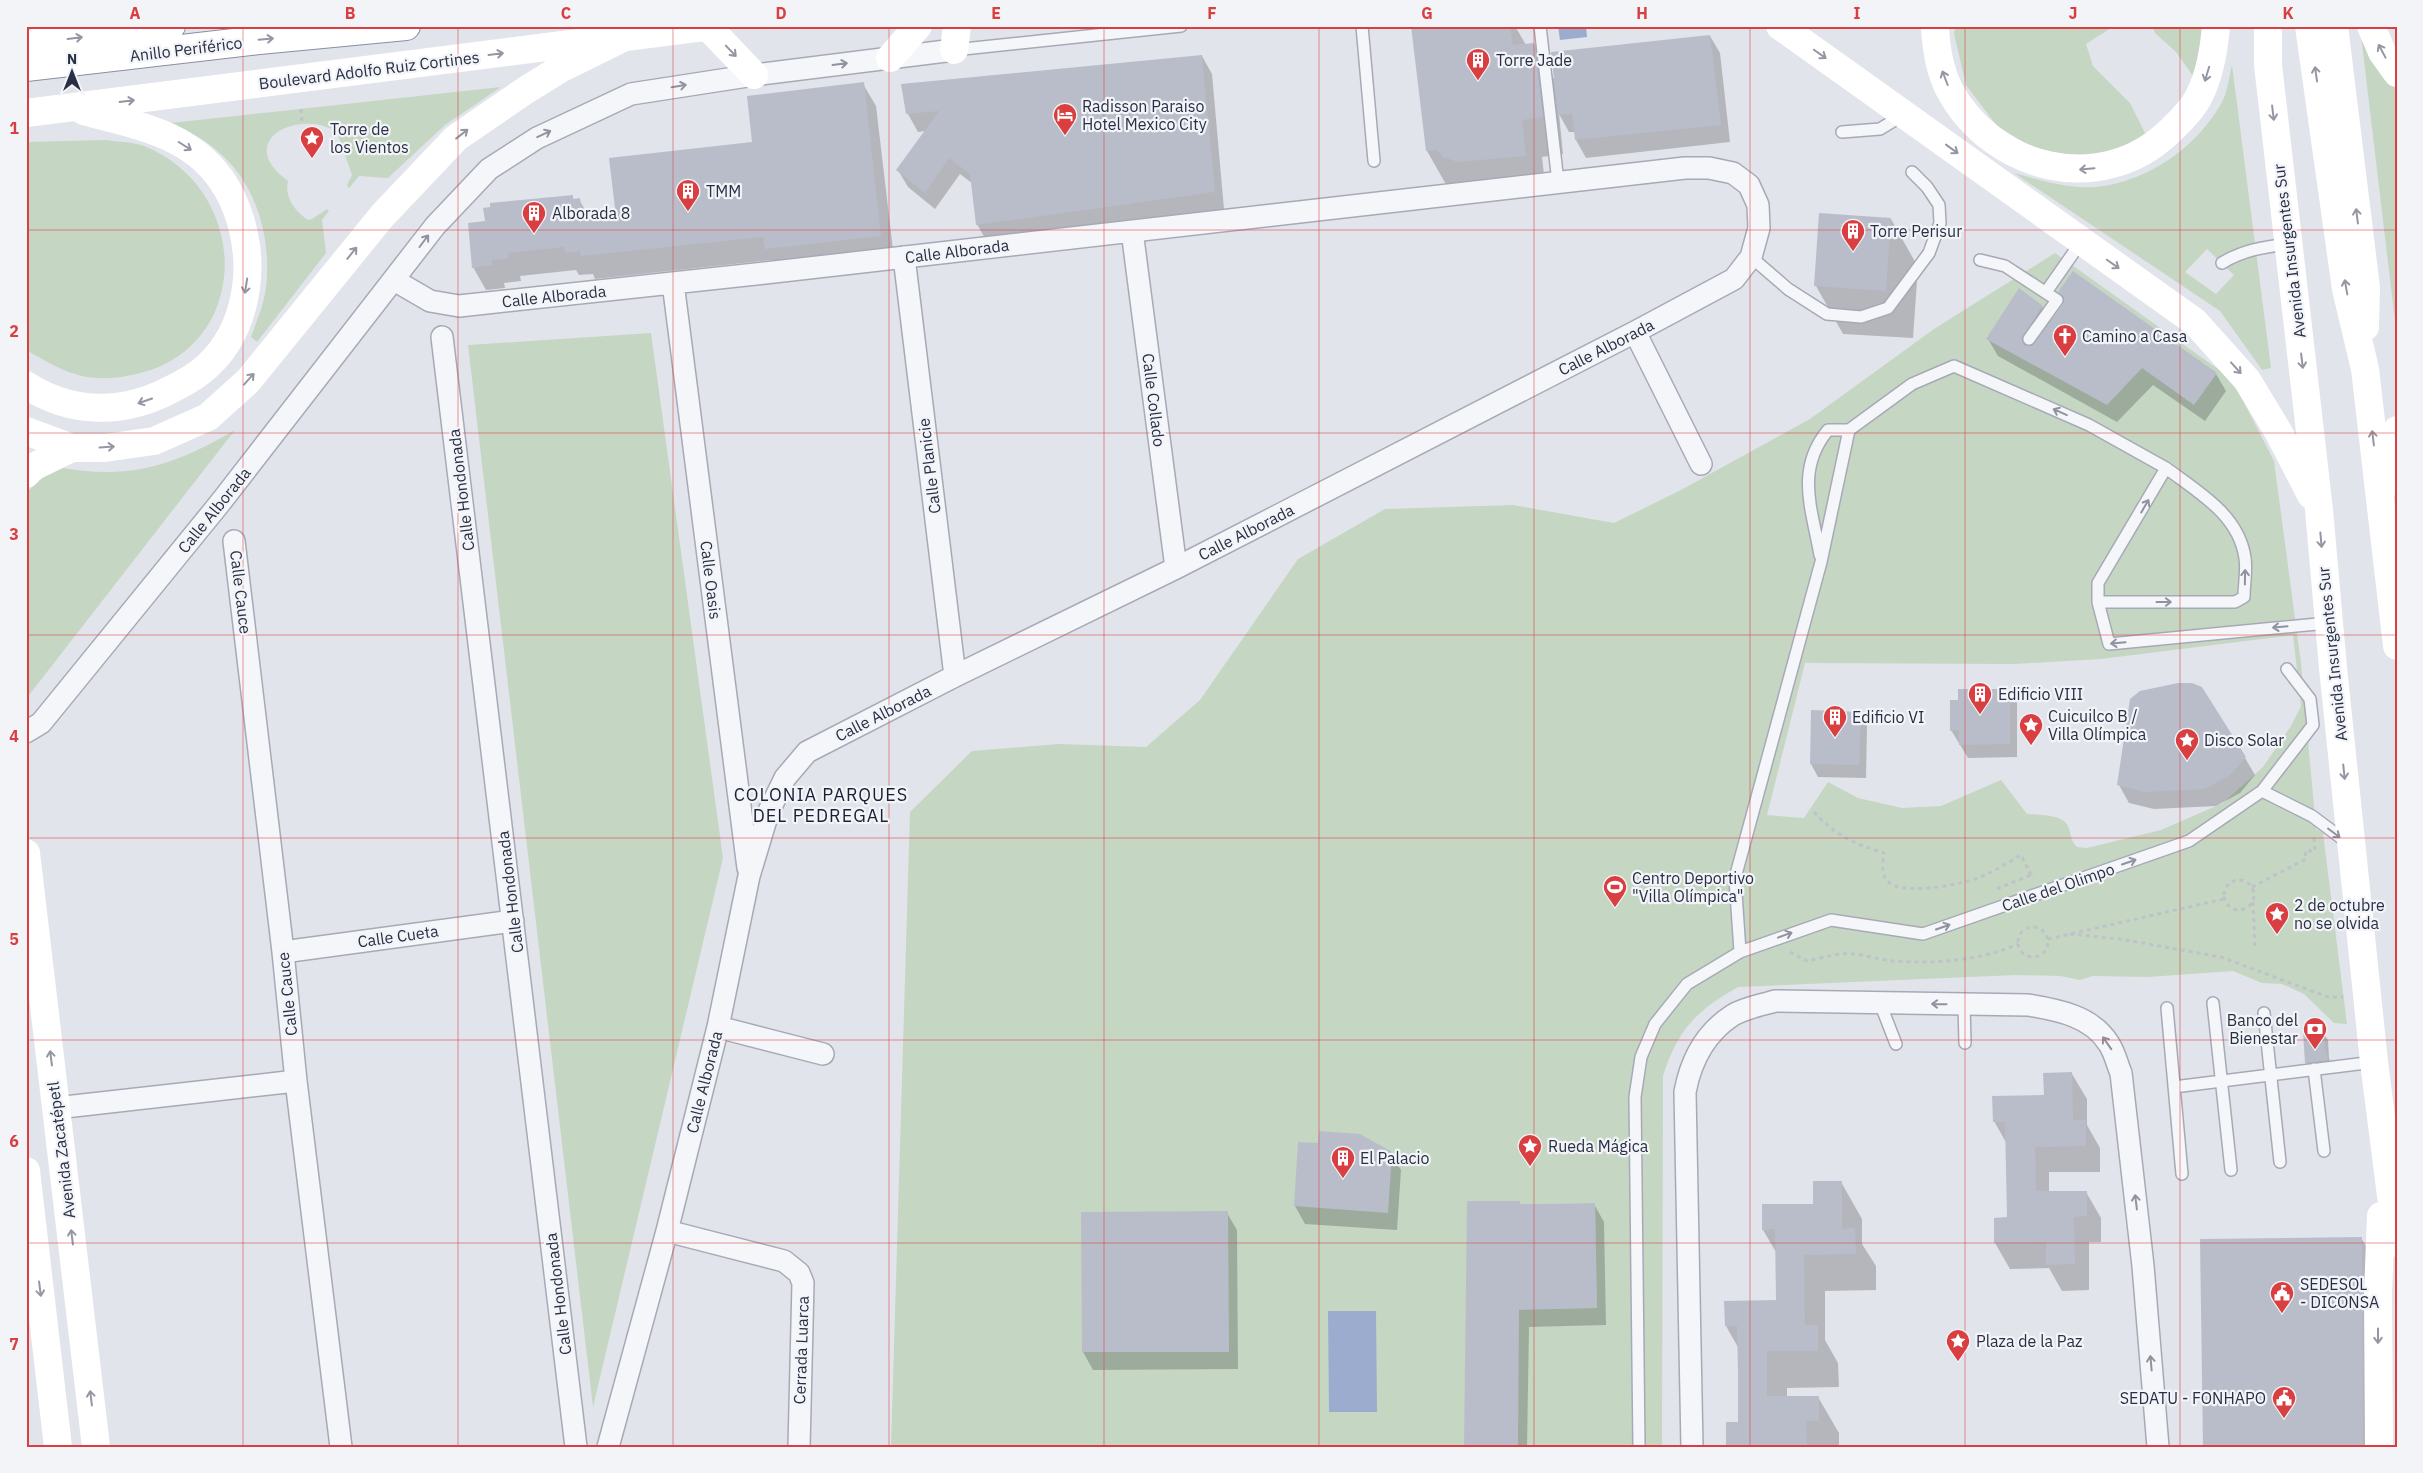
<svg xmlns="http://www.w3.org/2000/svg" width="2423" height="1473" viewBox="0 0 2423 1473" font-family="'IBM Plex Sans',sans-serif">
<rect width="100%" height="100%" fill="#e2e4eb"/>
<path fill="#c5d6c3" fill-rule="evenodd" d="M1955,26H2114L2086,44L2093,66L2130,103L2147,137L2132,148L2084,158L2033,148L1997,126L1966,85L1954,34Z
M2152,26H2205L2198,83L2176,52L2155,33Z
M2360,27L2384,72L2397,88V338Z
M2232,65L2271,368L2262,370L2220,311L2014,173C2040,180 2069,189 2096,187C2148,182 2198,146 2222,102C2228,91 2229,76 2232,65ZM2207,249L2234,275L2216,294L2185,272Z
M501,87L445,125L388,178L359,176L349,188L347,185L352,175L337,132C300,108 232,140 288,181C284,197 295,211 308,220L312,219L327,209L329,211L322,220L326,253L257,342L251,337C256,323 262,309 265,294C273,246 259,189 223,156C208,141 190,132 171,123Z
M106,140C118,142 133,142 144,146C254,190 253,352 132,375C114,379 93,380 75,374C60,370 45,360 31,353L26,348V142Z
M2055,253L2232,379L2274,461L2301,663L2316,829L2323,833L2347,1024L2334,1023L2304,994L2282,984L2262,983L2233,971L2148,977L2093,976L2080,980L2060,976L2016,975L1738,987C1696,1011 1678,1029 1663,1076L1662,1447H891L910,812L972,751L1059,744L1146,747L1200,700L1298,559L1385,509L1513,505L1614,523L1679,491L1810,419L1934,329ZM2293,635L2301,706L2291,726L2263,767L2223,803L2161,830L2087,848L2077,847C2069,838 2072,835 2068,826C2062,814 2039,815 2027,814L2001,780L1941,806L1902,808L1858,798L1828,782L1804,818L1767,815L1805,663L2014,664L2101,659ZM1595,1203L1597,1308L1533,1309L1532,1204Z
M651,333L723,858L593,1407L468,345Z
M235,430L26,699V493L38,481L58,467C129,481 175,465 235,430Z"/>
<path fill="#9bacce" d="M1558,26H1586L1587,37L1560,40Z
M1328,1311H1376L1377,1412H1329Z"/>
<path fill="#0003" d="M1413,26H1515L1526,45L1534,44L1555,81L1710,36L1720,53L1730,142L1586,158L1576,140L1575,132H1569L1559,114L1563,154L1542,157L1546,192L1448,188L1427,151Z
M1202,56L1212,74L1224,209L987,242L977,224L973,184L960,174L935,209L908,187L898,170L926,131L918,132L908,114L903,85Z
M863,84L876,106L894,258L779,271L772,260L595,279L593,274L579,275L576,270L520,276L521,281L504,283L505,288L486,290L473,267L486,222L572,196L574,200L579,199L586,212L616,209L753,143Z
M1891,219L1918,267L1913,338L1843,334L1816,286Z
M2020,290L2042,307L2051,322L2065,304L2060,292L2216,374L2226,391L2205,421L2153,385L2117,422L1998,356L1988,339Z
M2009,690L2017,703V757L1968,758L1951,730Z
M1860,713L1867,726L1866,778L1818,777L1811,764Z
M2245,758L2255,775L2240,793L2216,806L2154,809L2129,803L2119,785Z
M2323,1032L2328,1040L2329,1058L2332,1068L2311,1071L2306,1063Z
M2072,1074L2087,1099V1125L2100,1148V1172H2049V1192H2086L2101,1218V1242H2089V1290L2062,1291L2049,1268L2010,1269L1995,1243V1219H2008L2007,1144L1994,1121L2045,1097Z
M1391,1153L1401,1170L1397,1230L1305,1224L1295,1206Z
M1841,1182L1862,1219V1244L1876,1266V1290L1825,1291V1340L1838,1363L1839,1387L1787,1388V1397H1818L1839,1433V1447H1727L1740,1423L1739,1349L1726,1326V1302L1777,1301L1776,1252L1763,1230L1814,1205Z
M1520,1203L1521,1205L1594,1204L1604,1222L1606,1325L1529,1327L1527,1447H1466Z
M1083,1213H1227L1237,1230L1238,1369L1093,1370L1083,1352Z
M2361,1238L2366,1246L2369,1447H2204Z"/>
<path fill="#b9bdca" d="M1411,26H1510L1513,45L1534,43L1543,117L1522,120L1526,156L1458,162L1443,157L1437,150L1426,151Z
M1710,35L1721,125L1575,140L1572,114L1558,115L1551,52Z
M1202,55L1215,192L976,225L970,174L949,158L925,193L896,170L939,111L906,114L901,84Z
M864,82L881,236L765,249L763,237L581,256L580,251L565,253L564,247L508,253V259L492,260V265L472,268L468,223L485,221L483,208L490,207V203L573,195V199L580,198L581,211L615,208L609,158L752,142L747,96Z
M1819,213L1891,218L1886,291L1814,286Z
M2073,271L2217,373L2194,405L2142,368L2107,405L1986,339L2019,288L2043,306L2022,338L2024,345L2032,346L2063,304L2064,297L2058,292Z
M2178,683H2192L2202,687L2246,757L2230,775L2205,789L2144,792L2117,785L2130,699L2140,691Z
M1958,689H2010V744L1959,745V730L1950,731V700H1958Z
M1811,710L1861,712L1859,765L1810,764Z
M2324,1031L2325,1048L2328,1060L2305,1063L2303,1032Z
M2072,1072L2073,1120H2086V1146L2035,1147L2036,1191H2087V1216L2074,1217L2075,1264L2046,1265V1242L1994,1243V1218L2007,1217L2005,1122H1993L1992,1096L2044,1095L2043,1073Z
M1319,1131L1360,1134L1392,1152L1388,1213L1294,1206L1298,1142L1318,1143Z
M1813,1181H1842V1229L1855,1228L1856,1254L1804,1255L1805,1325H1818V1351H1767V1396H1819V1421H1806L1807,1447H1726V1422H1738V1374L1737,1326H1725L1724,1301L1776,1300L1775,1229L1762,1230V1204H1813Z
M1467,1201H1520V1204L1595,1203L1597,1308L1519,1310L1518,1447H1464Z
M1228,1211L1229,1352H1082L1081,1212Z
M2362,1237L2363,1447H2203L2200,1239Z"/>
<g fill="none" stroke-linecap="round" stroke-linejoin="round">
<g stroke="#a7aab6" stroke-width="14">
<path id="lane" d="M1362,26L1374,161
M1540,26L1558,182
M954,50L1181,26
M1842,132L1880,129L1903,115
M1751,257L1788,289L1827,314L1861,317L1888,308L1929,253L1940,223L1939,205L1927,187L1912,172
M1980,260L2005,266L2057,300L2029,339
M2222,263C2243,250 2264,247 2288,244
M2046,292L2081,242
M1820,555C1812,509 1795,470 1828,430H1849
M2098,602H2235L2244,597C2244,584 2247,570 2245,558C2239,515 2198,492 2166,468
M2262,791L2312,816L2348,843
M1740,952L1735,878L1821,562L1849,430L1912,384L1954,366L2089,425L2166,468L2098,583V602L2109,644L2328,623
M1880,1003L1896,1044
M2213,1003L2231,1170
M1964,1004L1965,1043
M2167,1008L2182,1174
M2264,1013L2280,1162
M2314,1069L2324,1151
M2174,1087L2374,1062
M1639,1447L1635,1097L1641,1057L1655,1024L1687,984L1740,952L1831,920L1923,934L2189,841L2262,791L2313,725L2310,699L2287,669"/>
</g>
<g stroke="#a7aab6" stroke-width="24">
<path id="street" d="M1132,231L1176,568
M904,257L955,676
M394,280L430,301L459,306L765,273L1685,168H1709L1733,173L1749,185L1758,205L1759,228L1751,257L1734,279L1635,332L1176,568L955,676L807,752L785,778L768,813L749,876L718,1027L667,1231L608,1447
M673,283L748,868
M1635,332L1701,464
M442,337L576,1447
M234,541L283,952L296,1081L341,1447
M26,732L41,723L220,503L435,226L489,169L537,138L631,94L754,75L954,50
M283,952L513,921
M718,1027L823,1054
M56,1108L296,1081
M667,1231L784,1261L799,1273L803,1283L799,1447
M1692,1447L1685,1092C1691,1060 1705,1033 1733,1015C1745,1008 1762,1005 1775,1001L2028,1005C2058,1010 2092,1016 2109,1044C2115,1053 2117,1064 2121,1073L2143,1266L2158,1447"/>
</g>
<g stroke="#888fa3" stroke-width="30">
<path id="highway" d="M26,44L171,26
M26,67L259,40L406,26"/>
</g>
<path stroke="#c0c2ca" stroke-width="3" stroke-dasharray="4 4" stroke-linecap="butt" d="M301,109L302,124
M1814,812C1836,836 1853,843 1884,853C1883,861 1881,872 1886,879C1897,897 1955,885 1972,880C1990,874 2006,864 2021,855L2033,879
M2224 895a15 15 0 1 1 30 0a15 15 0 1 1-30 0Z
M2252,887L2306,859L2305,851H2315L2314,839L2317,840
M1997,889L2031,875
M2253,902L2255,950
M2018 942a15 15 0 1 1 30 0a15 15 0 1 1-30 0Z
M2070,934L2120,939L2221,957L2328,997H2343
M2048,939L2224,899
M1790,952L1807,961C1818,959 1830,955 1841,954C1858,952 1877,960 1894,961C1936,964 1979,961 2018,944"/>
<use href="#lane" stroke="#f5f6f9" stroke-width="11"/>
<use href="#street" stroke="#f5f6f9" stroke-width="21"/>
<path stroke="#fff" stroke-width="28" d="M1780,26L2195,322L2247,380L2279,433L2311,495
M1935,26C1936,48 1939,69 1949,89C1992,170 2101,198 2170,131C2180,121 2193,109 2199,96C2210,75 2214,49 2216,26
M2268,26V65L2319,510L2333,668L2374,1062L2397,1243
M2309,26L2346,289L2365,369L2397,646
M2334,26L2366,288L2365,327
M2371,26L2382,52L2397,73
M708,27L754,75
M954,50L957,26
M890,58L918,26
M26,113L712,26
M26,385C71,414 122,415 170,390C180,385 190,380 199,373C245,338 256,275 241,222C232,191 214,164 187,147C156,127 118,121 84,111
M26,431L72,448H105L154,441L208,417L248,381L382,216L456,138L526,90L560,69L625,37
M26,474L33,467L72,448
M2388,483L2397,430
M26,853L96,1447
M26,1171L58,1447
M2379,1447L2378,1293L2381,1216"/>
<use href="#highway" stroke="#fff" stroke-width="28"/>
</g>
<defs><path id="oneway-shaft" d="M-6 0H5M1.5-3L5.5 0L1.5 3" fill="none" stroke-width="1.6" stroke-linecap="round" stroke-linejoin="round" transform="scale(1.25)"/></defs>
<g stroke="#9497a2">
<use href="#oneway-shaft" transform="translate(75 38) rotate(-7)"/>
<use href="#oneway-shaft" transform="translate(266 39) rotate(-5)"/>
<use href="#oneway-shaft" transform="translate(731 51) rotate(46)"/>
<use href="#oneway-shaft" transform="translate(2382 51) rotate(-118)"/>
<use href="#oneway-shaft" transform="translate(496 54) rotate(-7)"/>
<use href="#oneway-shaft" transform="translate(1820 54) rotate(35)"/>
<use href="#oneway-shaft" transform="translate(2207 74) rotate(107)"/>
<use href="#oneway-shaft" transform="translate(2316 74) rotate(-98)"/>
<use href="#oneway-shaft" transform="translate(1945 78) rotate(-111)"/>
<use href="#oneway-shaft" transform="translate(127 101) rotate(-7)"/>
<use href="#oneway-shaft" transform="translate(2273 113) rotate(83)"/>
<use href="#oneway-shaft" transform="translate(462 134) rotate(-38)"/>
<use href="#oneway-shaft" transform="translate(185 146) rotate(32)"/>
<use href="#oneway-shaft" transform="translate(1952 149) rotate(36)"/>
<use href="#oneway-shaft" transform="translate(2087 169) rotate(175)"/>
<use href="#oneway-shaft" transform="translate(2357 216) rotate(-97)"/>
<use href="#oneway-shaft" transform="translate(352 253) rotate(-51)"/>
<use href="#oneway-shaft" transform="translate(2113 264) rotate(35)"/>
<use href="#oneway-shaft" transform="translate(246 286) rotate(99)"/>
<use href="#oneway-shaft" transform="translate(2346 287) rotate(-100)"/>
<use href="#oneway-shaft" transform="translate(2302 361) rotate(83)"/>
<use href="#oneway-shaft" transform="translate(2236 368) rotate(48)"/>
<use href="#oneway-shaft" transform="translate(249 379) rotate(-48)"/>
<use href="#oneway-shaft" transform="translate(145 401) rotate(161)"/>
<use href="#oneway-shaft" transform="translate(2373 438) rotate(-97)"/>
<use href="#oneway-shaft" transform="translate(107 447) rotate(-4)"/>
<use href="#oneway-shaft" transform="translate(2321 540) rotate(85)"/>
<use href="#oneway-shaft" transform="translate(2344 772) rotate(84)"/>
<use href="#oneway-shaft" transform="translate(51 1058) rotate(-97)"/>
<use href="#oneway-shaft" transform="translate(72 1237) rotate(-97)"/>
<use href="#oneway-shaft" transform="translate(40 1289) rotate(83)"/>
<use href="#oneway-shaft" transform="translate(2378 1336) rotate(90)"/>
<use href="#oneway-shaft" transform="translate(91 1398) rotate(-97)"/>
</g>
<g stroke="#8f929f">
<use href="#oneway-shaft" transform="translate(840 64) rotate(-7)"/>
<use href="#oneway-shaft" transform="translate(679 86) rotate(-9)"/>
<use href="#oneway-shaft" transform="translate(544 134) rotate(-25)"/>
<use href="#oneway-shaft" transform="translate(424 241) rotate(-53)"/>
<use href="#oneway-shaft" transform="translate(2060 412) rotate(-156)"/>
<use href="#oneway-shaft" transform="translate(2145 506) rotate(-60)"/>
<use href="#oneway-shaft" transform="translate(2245 577) rotate(-89)"/>
<use href="#oneway-shaft" transform="translate(2164 602)"/>
<use href="#oneway-shaft" transform="translate(2280 627) rotate(175)"/>
<use href="#oneway-shaft" transform="translate(2118 643) rotate(175)"/>
<use href="#oneway-shaft" transform="translate(2334 833) rotate(37)"/>
<use href="#oneway-shaft" transform="translate(2129 862) rotate(-19)"/>
<use href="#oneway-shaft" transform="translate(1943 927) rotate(-19)"/>
<use href="#oneway-shaft" transform="translate(1785 935) rotate(-20)"/>
<use href="#oneway-shaft" transform="translate(1939 1004) rotate(-179)"/>
<use href="#oneway-shaft" transform="translate(2107 1043) rotate(-125)"/>
<use href="#oneway-shaft" transform="translate(2136 1202) rotate(-97)"/>
<use href="#oneway-shaft" transform="translate(2151 1363) rotate(-95)"/>
</g>
<path fill="none" stroke="#d93f41" stroke-width="1" stroke-opacity="0.55" d="M243,26V1447M458,26V1447M673,26V1447M889,26V1447M1104,26V1447M1319,26V1447M1534,26V1447M1750,26V1447M1965,26V1447M2180,26V1447M26,230H2397M26,433H2397M26,635H2397M26,838H2397M26,1040H2397M26,1243H2397"/>
<defs>
<g id="building-pin" transform="scale(1.25)"><path d="M0 17L-7.5 6A9.5 9.5 0 1 1 7.5 6Z" fill="#d93f41" stroke="#f2f4f8"/><path d="M-4-6H4V6H1V3H-1V6H-4ZM-2.5-4.3h1.7v1.8h-1.7ZM.8-4.3h1.7v1.8H.8ZM-2.5-1h1.7V.8h-1.7ZM.8-1h1.7V.8H.8Z" fill="#fff"/></g>
<g id="hotel-pin" transform="scale(1.25)"><path d="M0 17L-7.5 6A9.5 9.5 0 1 1 7.5 6Z" fill="#d93f41" stroke="#f2f4f8"/><path d="M-6-4.5h1.5V1H6V5H4.5V3h-9V5H-6ZM-4 0a1.8 1.8 0 1 1 3.6 0ZM.5 0V-2.5h3Q6-2.5 6 0Z" fill="#fff"/></g>
<g id="sight-pin" transform="scale(1.25)"><path d="M0 17L-7.5 6A9.5 9.5 0 1 1 7.5 6Z" fill="#d93f41" stroke="#f2f4f8"/><path d="M0-6L1.8-2.2L6-1.7L2.9 1.2L3.7 5.4L0 3.3L-3.7 5.4L-2.9 1.2L-6-1.7L-1.8-2.2Z" fill="#fff"/></g>
<g id="church-pin" transform="scale(1.25)"><path d="M0 17L-7.5 6A9.5 9.5 0 1 1 7.5 6Z" fill="#d93f41" stroke="#f2f4f8"/><path d="M-1.2-6h2.4v3.5h3.3v2.4h-3.3V6h-2.4V-.1h-3.3v-2.4h3.3Z" fill="#fff"/></g>
<g id="stadium-pin" transform="scale(1.25)"><path d="M0 17L-7.5 6A9.5 9.5 0 1 1 7.5 6Z" fill="#d93f41" stroke="#f2f4f8"/><path d="M0-5a6.5 5 0 1 0 0 10a6.5 5 0 1 0 0-10ZM-3.5-1.8h7v3.6h-7Z" fill="#fff"/></g>
<g id="bank-pin" transform="scale(1.25)"><path d="M0 17L-7.5 6A9.5 9.5 0 1 1 7.5 6Z" fill="#d93f41" stroke="#f2f4f8"/><path d="M-6-4H6V4H-6ZM0-2.3a2.3 2.3 0 1 0 0 4.6a2.3 2.3 0 1 0 0-4.6Z" fill="#fff"/></g>
<g id="civic-pin" transform="scale(1.25)"><path d="M0 17L-7.5 6A9.5 9.5 0 1 1 7.5 6Z" fill="#d93f41" stroke="#f2f4f8"/><path d="M-.6-6.5H3V-4.5H.6V-3L4-1V1h2V6H-6V1h2V-1L-.6-3ZM-1.2 2.5V6h2.4V2.5Z" fill="#fff"/></g>
</defs>
<g fill-rule="evenodd">
<use href="#building-pin" x="1478" y="60"/>
<use href="#hotel-pin" x="1065" y="115"/>
<use href="#sight-pin" x="312" y="138"/>
<use href="#building-pin" x="688" y="191"/>
<use href="#building-pin" x="534" y="213"/>
<use href="#building-pin" x="1853" y="231"/>
<use href="#church-pin" x="2065" y="336"/>
<use href="#building-pin" x="1980" y="694"/>
<use href="#building-pin" x="1835" y="717"/>
<use href="#sight-pin" x="2031" y="725"/>
<use href="#sight-pin" x="2187" y="740"/>
<use href="#stadium-pin" x="1615" y="887"/>
<use href="#sight-pin" x="2277" y="914"/>
<use href="#bank-pin" x="2315" y="1029"/>
<use href="#sight-pin" x="1530" y="1146"/>
<use href="#building-pin" x="1343" y="1158"/>
<use href="#civic-pin" x="2282" y="1293"/>
<use href="#sight-pin" x="1958" y="1341"/>
<use href="#civic-pin" x="2284" y="1398"/>
</g>
<g text-anchor="middle" dominant-baseline="central" stroke-width="4.5" stroke-linejoin="round" paint-order="stroke">
<g font-size="16" fill="#292f45" stroke="#f2f4f8">
<text transform="translate(186 49) rotate(-7)">Anillo Periférico</text>
<text transform="translate(369 70) rotate(-7)">Boulevard Adolfo Ruiz Cortines</text>
<text transform="translate(957 251) rotate(-7)">Calle Alborada</text>
<text transform="translate(2289 251) rotate(-97)">Avenida Insurgentes Sur</text>
<text transform="translate(554 296) rotate(-6)">Calle Alborada</text>
<text transform="translate(1606 347) rotate(-27)">Calle Alborada</text>
<text transform="translate(1154 400) rotate(83)">Calle Collado</text>
<text transform="translate(929 466) rotate(-97)">Calle Planicie</text>
<text transform="translate(461 490) rotate(-97)">Calle Hondonada</text>
<text transform="translate(214 510) rotate(-51)">Calle Alborada</text>
<text transform="translate(1246 532) rotate(-27)">Calle Alborada</text>
<text transform="translate(711 580) rotate(83)">Calle Oasis</text>
<text transform="translate(241 592) rotate(83)">Calle Cauce</text>
<text transform="translate(2332 654) rotate(-96)">Avenida Insurgentes Sur</text>
<text transform="translate(883 713) rotate(-27)">Calle Alborada</text>
<text transform="translate(2058 887) rotate(-19)">Calle del Olimpo</text>
<text transform="translate(510 892) rotate(-97)">Calle Hondonada</text>
<text transform="translate(398 936) rotate(-8)">Calle Cueta</text>
<text transform="translate(287 994) rotate(-96)">Calle Cauce</text>
<text transform="translate(704 1082) rotate(-76)">Calle Alborada</text>
<text transform="translate(61 1150) rotate(-97)">Avenida Zacatépetl</text>
<text transform="translate(558 1294) rotate(-97)">Calle Hondonada</text>
<text transform="translate(801 1350) rotate(-88)">Cerrada Luarca</text>
</g>
<g font-size="16" fill="#292f45" stroke="#f2f4f8" text-anchor="start">
<text x="1496" y="60">Torre Jade</text>
<text x="1082" y="106">Radisson Paraiso<tspan x="1082" dy="18">Hotel Mexico City</tspan></text>
<text x="330" y="129">Torre de<tspan x="330" dy="18">los Vientos</tspan></text>
<text x="706" y="191">TMM</text>
<text x="552" y="213">Alborada 8</text>
<text x="1870" y="231">Torre Perisur</text>
<text x="2082" y="336">Camino a Casa</text>
<text x="1998" y="694">Edificio VIII</text>
<text x="2048" y="716">Cuicuilco B /<tspan x="2048" dy="18">Villa Olímpica</tspan></text>
<text x="1852" y="717">Edificio VI</text>
<text x="2204" y="740">Disco Solar</text>
<text x="1632" y="878">Centro Deportivo<tspan x="1632" dy="18">"Villa Olímpica"</tspan></text>
<text x="2294" y="905">2 de octubre<tspan x="2294" dy="18">no se olvida</tspan></text>
<text x="2298" y="1020" text-anchor="end">Banco del<tspan x="2298" dy="18">Bienestar</tspan></text>
<text x="1548" y="1146">Rueda Mágica</text>
<text x="1360" y="1158">El Palacio</text>
<text x="2300" y="1284">SEDESOL<tspan x="2300" dy="18">- DICONSA</tspan></text>
<text x="1976" y="1341">Plaza de la Paz</text>
<text x="2266" y="1398" text-anchor="end">SEDATU - FONHAPO</text>
</g>
<g font-size="18" letter-spacing="1" fill="#1b2036" stroke="#f2f4f8">
<text x="821" y="794">COLONIA PARQUES<tspan x="821" dy="21">DEL PEDREGAL</tspan></text>
</g>
</g>
<rect width="2423" height="1473" fill="none" stroke="#f2f4f8" stroke-width="55"/>
<g transform="translate(72 72)" stroke="#f2f4f8" stroke-width="4" paint-order="stroke">
<path d="M0-4L9 19L0 12L-9 19Z" fill="#292f45"/>
<text y="-8" font-size="14" font-weight="bold" text-anchor="middle" fill="#292f45">N</text>
</g>
<rect x="28" y="28" width="2368" height="1418" fill="none" stroke="#d93f41" stroke-width="2"/>
<g font-size="16" text-anchor="middle" font-weight="bold" fill="#d93f41">
<text x="135" y="19">A</text>
<text x="350" y="19">B</text>
<text x="566" y="19">C</text>
<text x="781" y="19">D</text>
<text x="996" y="19">E</text>
<text x="1212" y="19">F</text>
<text x="1427" y="19">G</text>
<text x="1642" y="19">H</text>
<text x="1857" y="19">I</text>
<text x="2073" y="19">J</text>
<text x="2288" y="19">K</text>
<text x="14" y="134">1</text>
<text x="14" y="337">2</text>
<text x="14" y="540">3</text>
<text x="14" y="742">4</text>
<text x="14" y="945">5</text>
<text x="14" y="1147">6</text>
<text x="14" y="1350">7</text>
</g>
</svg>
